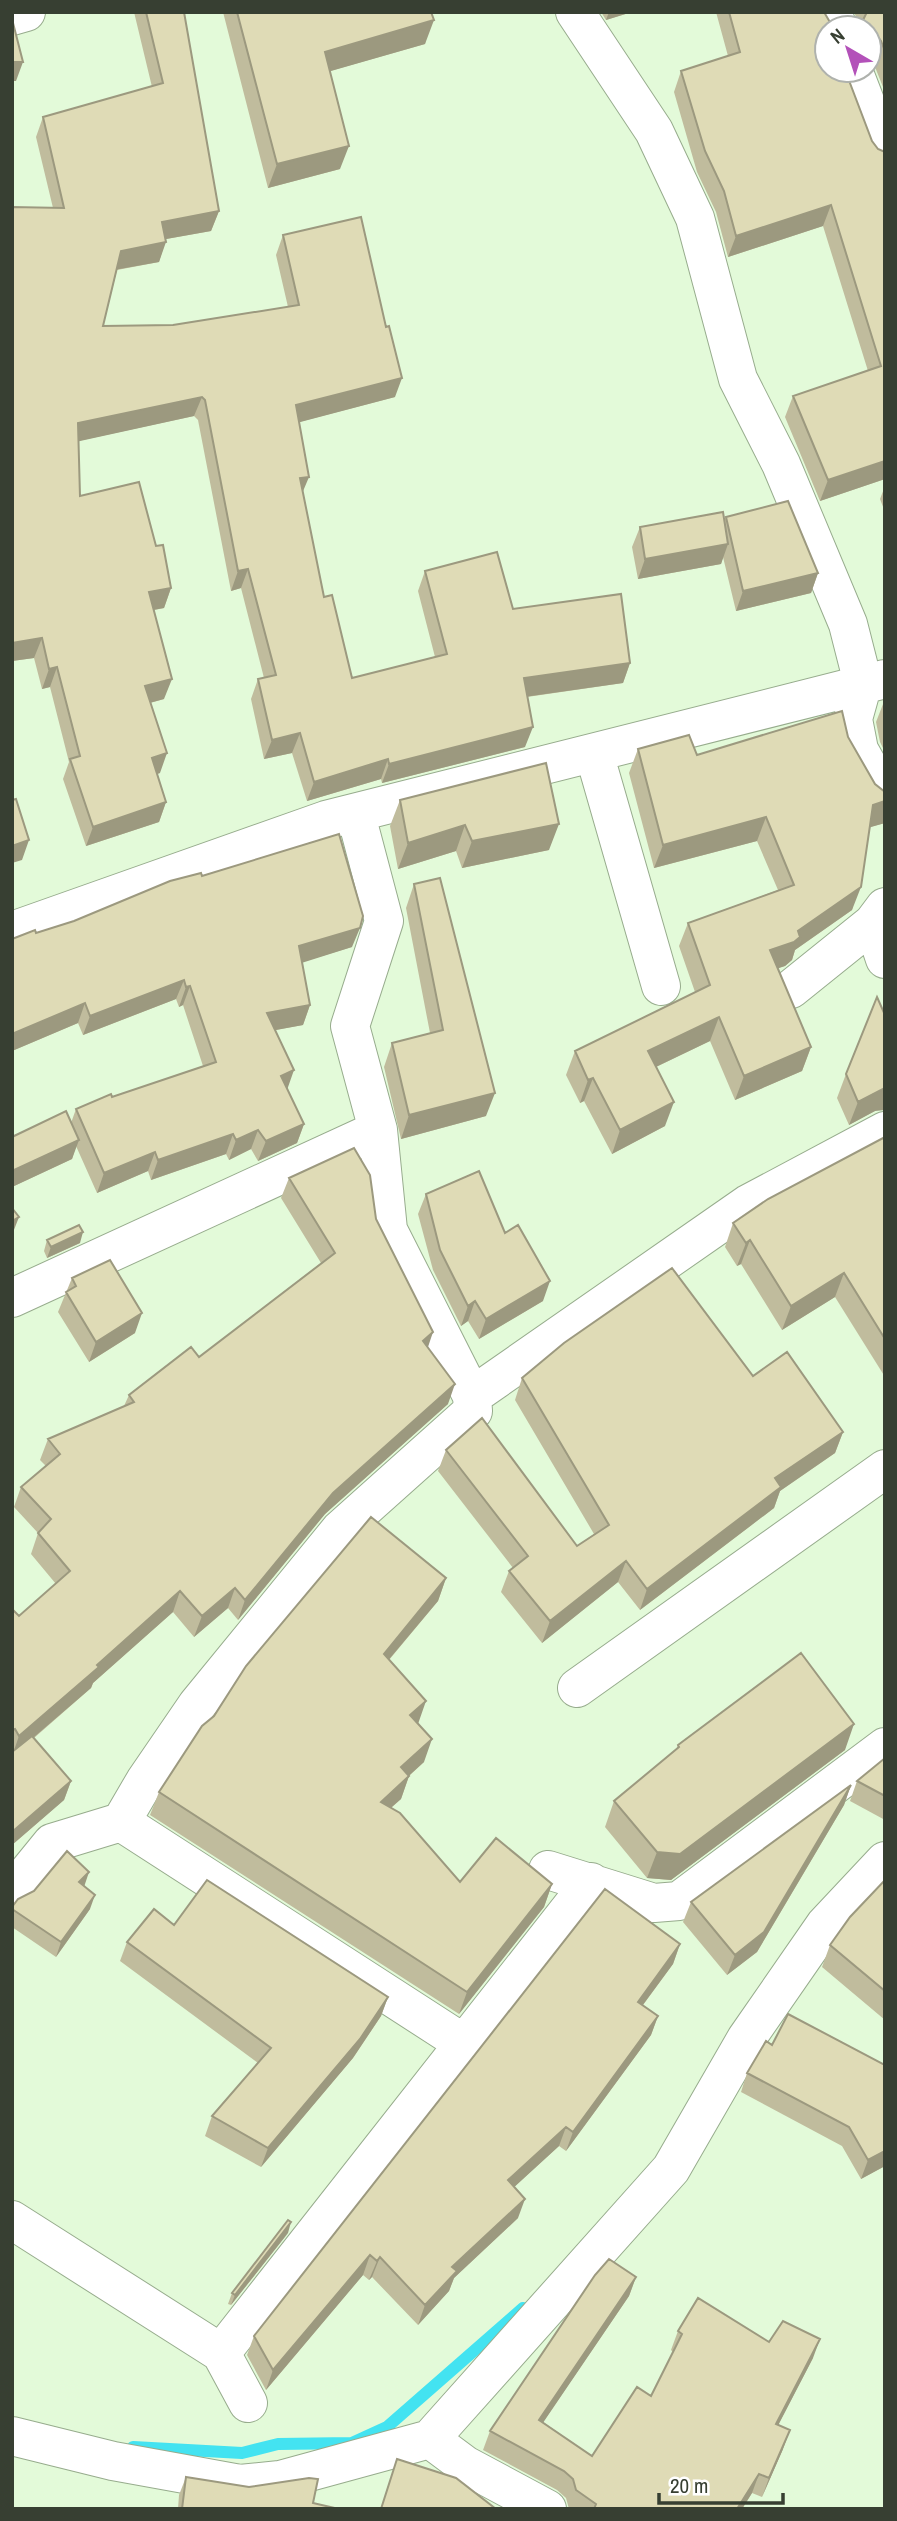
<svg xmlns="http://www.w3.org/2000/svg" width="897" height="2521" viewBox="0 0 897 2521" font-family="'Archivo Narrow',sans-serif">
<rect width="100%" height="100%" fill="#e3fad9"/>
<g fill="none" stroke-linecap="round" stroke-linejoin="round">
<path stroke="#43e3f1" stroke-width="12" d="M133,2447L242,2453L278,2444L352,2443L387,2427L523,2308"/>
<g stroke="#97ac8d" stroke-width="40">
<path id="minor" d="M575,12L654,131L695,218L738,379L781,464L848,624L863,683L853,719L859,750L885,796
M832,12L838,28
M12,16L26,12
M853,70L885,153
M594,753L661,986
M873,923L885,959
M12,931L326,820L885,679
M791,989L873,923L885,907
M12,1298L378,1130
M472,1396L748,1204L885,1131
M577,1688L885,1469
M121,1822L463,2043
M548,1870L654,1903L679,1901L885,1747
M12,1892L52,1843L121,1822L145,1781L197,1705L340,1530L473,1411L472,1396L388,1230L378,1130L350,1026L384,921L356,815
M12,2220L221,2353L248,2403
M221,2353L591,1882
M12,2436L113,2461L240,2484L280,2480L430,2439L465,2465L547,2509
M430,2439L671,2169L746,2039L825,1925L885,1861"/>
</g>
<use href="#minor" stroke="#fff" stroke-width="38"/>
</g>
<path fill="#c0bc9d" d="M134,12H184L219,211L211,231L166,239L159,262L117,270L103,326L173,325L288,307L276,255L283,235L395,397L299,422L303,492L324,597L352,678L435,657L418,591L425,571L513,609L630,663L623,683L527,697L525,747L382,783L381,779L307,801L292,753L264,759L251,699L258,679L264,678L241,588L231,591L198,420L194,416L78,441L80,496L156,546L171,588L164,608L154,610L164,699L150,703L160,773L157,774L166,802L159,822L86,846L63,779L69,762L50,687L42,689L34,658L12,661V207L53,208L36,137L43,117L152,87Z
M223,12H431L425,44L330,71L340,169L268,188Z
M601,12H632L606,20Z
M716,12H824L827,28L872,141L885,479L820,501L785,417L793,396L868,371L823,226L728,257L716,212L697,172L674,92L681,71L728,56Z
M854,12H885V92L873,62L869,56V28H853L859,24Z
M885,486V512L880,499Z
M726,517L818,573L811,593L736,611L723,557L721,564L638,579L632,547L640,527L724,521Z
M885,699V752L880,742L876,722Z
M848,737L875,784L885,792V823L870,827L852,910L795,950L792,960L785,966L778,968L811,1047L802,1071L735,1100L710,1041L656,1067L665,1126L612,1154L584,1101L580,1103L566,1075L575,1051L695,992L679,946L688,923L778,890L757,841L654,868L629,773L638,749L697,755Z
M400,800L549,850L462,868L456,851L398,869L390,826Z
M202,876L352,947L302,962L310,1005L303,1025L275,1030L287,1089L304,1124L297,1143L258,1161L251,1149L229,1160L226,1154L151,1180L148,1171L97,1193L76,1146L72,1159L12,1187V1137L71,1123L76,1109L203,1066L183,1005L179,1007L176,999L83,1035L78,1023L12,1051V939L36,933L74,921Z
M414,884L486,1116L401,1139L384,1067L392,1043L430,1033L406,908Z
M846,1074L875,1111L849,1125L837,1098Z
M885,1137V1377L835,1297L782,1330L741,1264L737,1266L725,1247L733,1223Z
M289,1178L376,1219L448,1404L325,1514L238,1620L228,1608L194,1637L173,1612L93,1683L91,1688L34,1738L71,1781L64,1800L12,1845V1609L19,1616L56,1584L31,1554L38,1533L14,1507L21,1487L46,1466L40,1460L48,1439L124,1406L129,1395L199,1357L321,1263L281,1198Z
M426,1194L505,1233L543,1301L479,1339L468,1321L461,1326L433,1270L418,1214Z
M47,1240L80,1243L47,1258L44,1251Z
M72,1278L135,1333L89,1362L58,1312Z
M753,1376L843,1432L835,1453L780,1491L774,1508L640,1610L618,1582L542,1643L501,1592L509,1571L513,1568L438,1471L446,1450L577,1546L594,1534L515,1400L522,1378Z
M446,1578L438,1601L389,1660L418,1724L424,1762L409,1776L401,1799L391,1808L460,1882L552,1884L544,1907L459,2014L150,1815L159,1792Z
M678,1745L845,1750L671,1880L647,1878L605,1827L614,1801L676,1750Z
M885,1758V1820L850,1801L857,1781Z
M851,1785L844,1805L757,1952L727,1975L683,1922L691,1902Z
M885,1880V2020L822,1967L830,1945Z
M84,1886L90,1909L56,1957L12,1927V1907Z
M174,1925L388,1997L381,2016L353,2058L261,2167L205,2136L212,2116L258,2063L120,1961L127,1942Z
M680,1944L673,1964L643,2005L658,2016L651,2035L566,2151L559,2146L514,2187L518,2218L454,2278L449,2291L418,2325L372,2277L369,2280L363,2275L266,2390L247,2355L254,2336Z
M772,2045L885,2065V2166L861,2179L842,2146L741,2092L747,2073Z
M288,2233L231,2305L228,2304L232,2293Z
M636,2277L629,2296L543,2422L592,2456L651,2396L673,2352L671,2350L678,2331L769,2342L813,2358L778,2425L783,2449L762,2497L752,2493L742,2509H569L566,2498L557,2490L483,2450L490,2431Z
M186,2477L313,2503L339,2509H178L179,2495Z"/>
<path fill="#9c997f" d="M609,12H632L606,20Z
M434,20L425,44L317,75L325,52Z
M12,62H23L16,81H12Z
M349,146L340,169L268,188L277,164Z
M831,205L823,226L728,257L736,236Z
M219,211L211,231L155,241L162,222Z
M166,242L159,262L114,270L121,251Z
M402,378L395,397L289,425L296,405Z
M202,397L194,416L71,443L78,423Z
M885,461V479L820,501L828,480Z
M309,477L301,496L300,478Z
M728,544L721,564L638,579L645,559Z
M248,569L241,588L231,591L238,571Z
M818,573L811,593L736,611L743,591Z
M171,588L164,608L142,612L149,592Z
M42,638L34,658L12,661V643Z
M630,663L623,683L517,698L524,678Z
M57,667L50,687L42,689L49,669Z
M172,679L164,699L138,706L145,686Z
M533,727L525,747L382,783L389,764Z
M300,733L292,753L264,759L272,740Z
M167,753L160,773L144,778L152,758Z
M388,759L381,779L307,801L314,782Z
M885,801V823L864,829L873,805Z
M166,802L159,822L86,846L93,827Z
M766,817L757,841L654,868L663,845Z
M559,824L549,850L462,868L472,841Z
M465,825L456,851L398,869L408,843Z
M29,840L22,860L12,863V846Z
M861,887L852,910L795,950L792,960L785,966L761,974L770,950Z
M360,928L352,947L292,966L299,946Z
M184,980L176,999L83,1035L90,1016Z
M190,986L183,1005L179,1007L186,987Z
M85,1003L78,1023L12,1051V1034Z
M310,1005L303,1025L260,1033L267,1013Z
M719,1017L710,1041L639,1075L648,1051Z
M811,1047L802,1071L735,1100L744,1076Z
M294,1070L287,1090L281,1076Z
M593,1078L584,1101L580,1103L588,1080Z
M885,1088V1110L875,1111L849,1125L858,1102Z
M495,1093L486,1116L401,1139L409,1115Z
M674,1102L665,1126L612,1154L620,1130Z
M304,1124L297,1143L258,1161L266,1141Z
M258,1130L251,1149L229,1160L236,1140Z
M233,1134L226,1154L151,1180L158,1160Z
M79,1140L72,1159L12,1187V1171Z
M155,1152L148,1171L97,1193L104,1173Z
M19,1217L12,1235V1221Z
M83,1232L80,1243L47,1258L51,1247Z
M750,1240L741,1264L737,1266L746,1243Z
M844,1273L835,1297L782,1330L791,1306Z
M550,1281L543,1301L479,1339L486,1319Z
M475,1301L468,1321L461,1326L468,1306Z
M142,1313L135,1333L89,1362L96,1342Z
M433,1332L426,1353L423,1341Z
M455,1384L448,1404L325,1514L238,1620L245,1600L333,1493Z
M843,1432L835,1453L780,1491L774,1508L640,1610L647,1589L775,1478Z
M626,1561L618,1582L542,1643L550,1621Z
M446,1578L438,1601L375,1676L384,1654Z
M235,1588L228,1608L194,1637L202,1616Z
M180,1591L173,1612L93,1683L91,1688L12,1756L19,1736Z
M426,1701L418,1724L410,1715Z
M854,1724L845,1750L671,1880L647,1878L657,1852Z
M432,1739L424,1762L393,1790L401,1767Z
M409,1776L401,1799L372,1824L381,1802Z
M71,1781L64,1800L12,1845V1832Z
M851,1785L844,1805L757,1952L727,1975L735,1955Z
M89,1872L84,1887L79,1882Z
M552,1884L544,1907L459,2014L467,1992Z
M95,1895L90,1909L56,1957L61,1942Z
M680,1944L673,1964L631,2021L638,2002Z
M388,1997L381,2016L353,2058L261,2167L268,2148Z
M658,2016L651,2035L566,2151L573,2132Z
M566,2127L559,2146L500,2200L508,2180Z
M885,2151V2166L861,2179L868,2160Z
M525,2199L518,2218L454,2278L449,2291L418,2325L425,2305L452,2267Z
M291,2222L288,2233L231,2305L235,2295Z
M370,2255L363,2275L266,2390L273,2370Z
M380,2257L372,2277L369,2280L377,2261Z
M636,2277L629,2296L532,2439L539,2420Z
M820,2339L813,2358L769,2443L776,2424Z
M790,2430L783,2449L762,2497L769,2478Z
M759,2474L752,2493L742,2509H737Z"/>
<path fill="#dfdbb6" stroke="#9c997f" stroke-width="2" d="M146,12H184L219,211L162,222L166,242L121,251L103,326L173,325L299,305L283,235L361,217L386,327L389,326L402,378L296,405L309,477L300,478L324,597L332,595L352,678L447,654L425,571L497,552L513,609L621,594L630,663L524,678L533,727L389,764L388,759L314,782L300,733L272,740L258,679L276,675L248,569L238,571L205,400L202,397L78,423L80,496L139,482L156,546L163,545L171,588L149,592L172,679L145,686L167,753L152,758L166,802L93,827L70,759L80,756L57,667L49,669L42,638L12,643V207L64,208L43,117L163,83Z
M237,12H431L434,20L325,52L349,146L277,164Z
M729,12H824L831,24L840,28H827V70H845L872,141L878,149L885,152V461L828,480L793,396L881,366L831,205L736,236L724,191L705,151L681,71L740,52Z
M867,12H885V51L881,41L874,32L869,30V28H851L862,22Z
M12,19L23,62H12Z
M788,501L818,573L743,591L726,517Z
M723,512L728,544L645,559L640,527Z
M842,711L848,737L875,784L885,792V801L873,805L861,887L798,931L800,937L794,942L770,950L811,1047L744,1076L719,1017L648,1051L674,1102L620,1130L593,1078L588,1080L575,1051L710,985L688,923L794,885L766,817L663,845L638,749L689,735L697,755Z
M546,763L559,824L472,841L465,825L408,843L400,800Z
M16,799L29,840L12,846V800Z
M339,834L363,916L360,928L299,946L310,1005L267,1013L294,1070L281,1076L304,1124L266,1141L258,1130L236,1140L233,1134L158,1160L155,1152L104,1173L76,1109L111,1094L112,1097L216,1062L190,986L186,987L184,980L90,1016L85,1003L12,1034V939L35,930L36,933L74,921L170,881L201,873L202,876Z
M440,878L495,1093L409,1115L392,1043L443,1030L414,884Z
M877,997L885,1015V1088L858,1102L846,1074Z
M66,1111L79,1140L12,1171V1137Z
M885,1137V1339L844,1273L791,1306L750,1240L746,1243L733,1223L768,1199Z
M354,1148L370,1175L376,1219L433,1332L423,1341L455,1384L333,1493L245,1600L235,1588L202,1616L180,1591L97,1665L99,1667L19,1736L15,1729L12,1730V1609L19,1616L70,1571L38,1533L51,1519L21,1487L60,1454L48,1439L134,1402L129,1395L191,1347L199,1357L335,1253L289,1178Z
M479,1171L505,1233L518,1225L550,1281L486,1319L475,1301L468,1306L440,1250L426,1194Z
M12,1208L19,1217L12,1221Z
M79,1225L83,1232L51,1247L47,1240Z
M110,1260L142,1313L96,1342L66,1292L76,1286L72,1278Z
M672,1268L753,1376L787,1352L843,1432L775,1478L781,1487L647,1589L626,1561L550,1621L509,1571L528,1556L446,1450L482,1418L577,1546L609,1525L522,1378L564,1343Z
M371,1517L446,1578L384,1654L426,1701L410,1715L432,1739L401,1767L409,1776L381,1802L400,1813L460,1882L496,1838L552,1884L467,1992L159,1792L202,1726L214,1716L246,1666Z
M801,1653L854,1724L680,1854L657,1852L614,1801L679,1747L678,1745Z
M32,1736L71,1781L12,1832V1752Z
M885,1758V1796L857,1781Z
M851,1785L764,1932L735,1955L691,1902Z
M67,1851L89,1872L79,1882L95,1895L61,1942L12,1909V1907L18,1899L34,1891Z
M207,1880L388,1997L360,2039L268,2148L212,2116L271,2048L127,1942L154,1909L174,1925Z
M885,1880V1991L830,1945L850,1917Z
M605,1889L680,1944L638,2002L658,2016L573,2132L566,2127L508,2180L525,2199L452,2267L457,2271L425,2305L380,2257L377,2261L370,2255L273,2370L254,2336Z
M788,2014L885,2065V2151L868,2160L849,2127L747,2073L766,2041L772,2045Z
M288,2220L291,2222L235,2295L232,2293Z
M609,2259L636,2277L539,2420L592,2456L637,2387L651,2396L682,2334L678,2331L698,2298L769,2342L783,2321L820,2339L776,2424L790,2430L769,2478L759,2474L737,2509H594L596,2504L576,2490L573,2479L564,2471L490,2431L595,2275Z
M397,2459L456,2478L496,2509H381Z
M186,2477L249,2487L309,2478L318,2479L313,2503L339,2509H182Z"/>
<rect width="897" height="2521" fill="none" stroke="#373f32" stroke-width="28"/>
<g transform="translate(848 49) rotate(321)"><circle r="33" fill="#ffffff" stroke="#afb2ad" stroke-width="2"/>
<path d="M0-5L12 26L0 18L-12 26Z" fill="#b351b9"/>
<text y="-10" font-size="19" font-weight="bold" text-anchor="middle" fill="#373f32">N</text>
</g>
<path d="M659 2493v10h124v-10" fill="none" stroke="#373f32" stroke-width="3.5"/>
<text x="670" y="2493" font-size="21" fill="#373f32" stroke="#ffffff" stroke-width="5" paint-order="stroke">20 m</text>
</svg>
